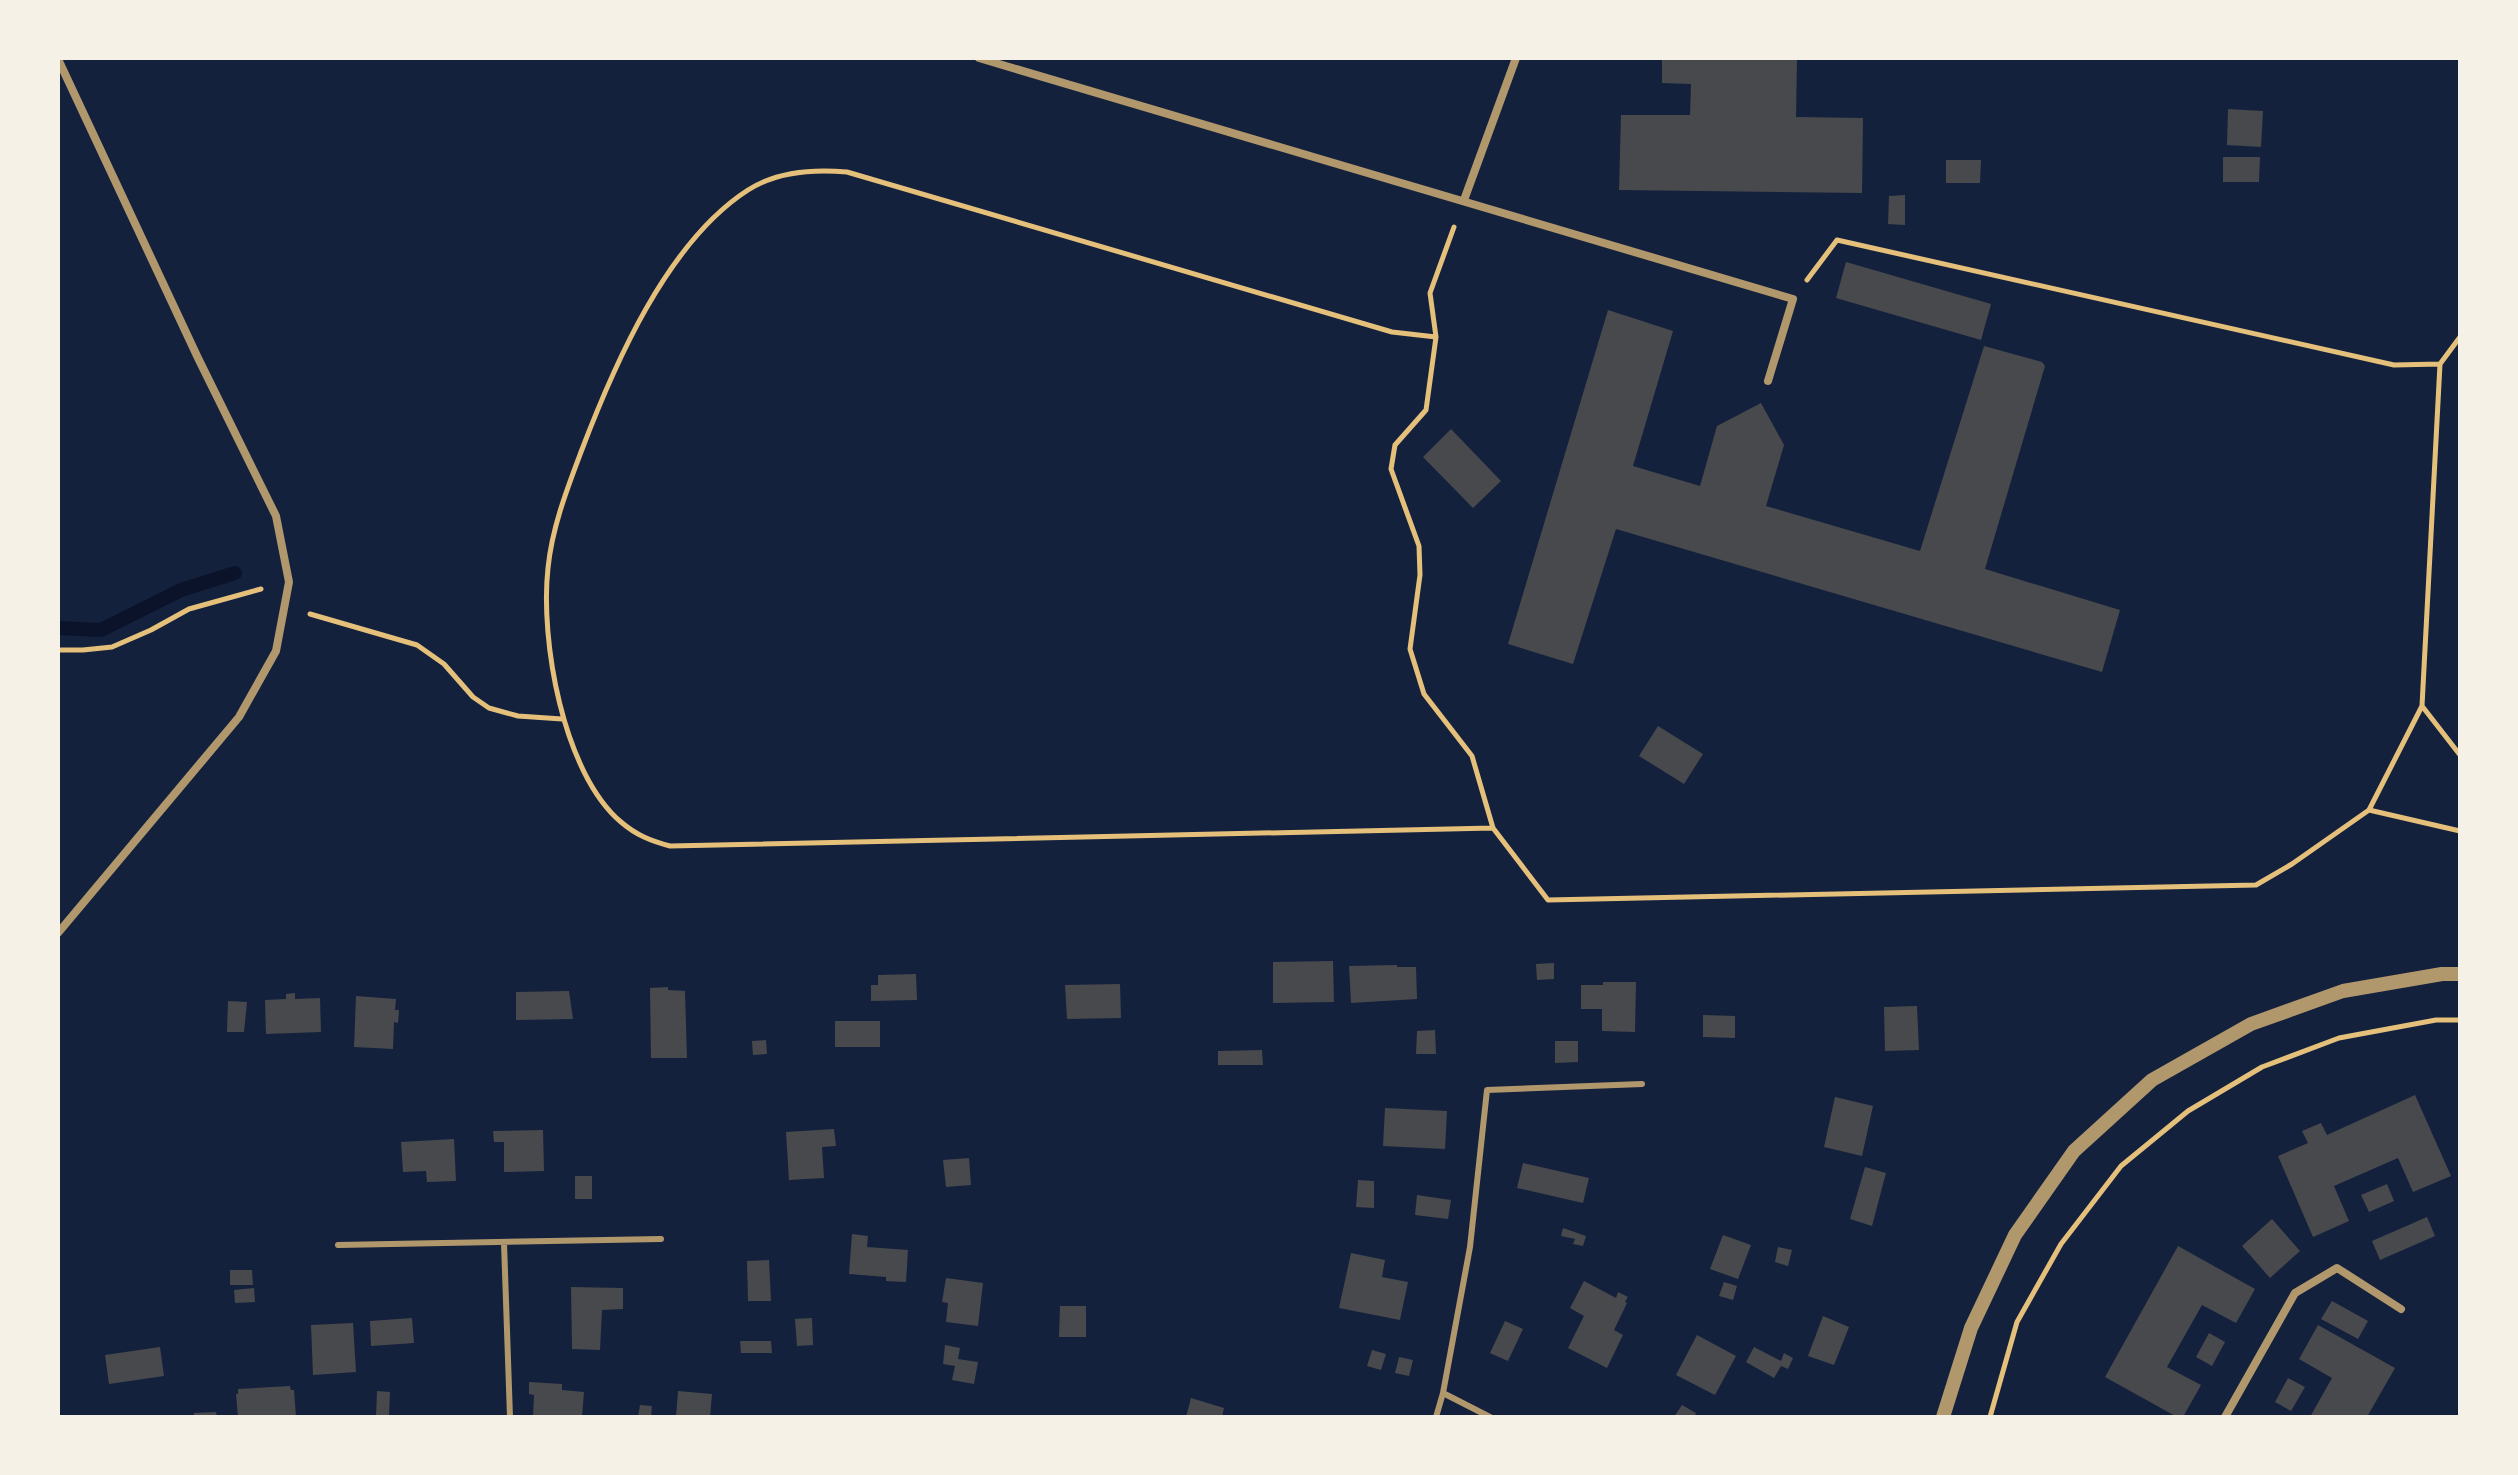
<svg xmlns="http://www.w3.org/2000/svg" width="2518" height="1475" viewBox="0 0 2518 1475" font-family="Ubuntu,sans-serif">
<rect width="100%" height="100%" fill="#14213d"/>
<g fill="none" stroke-linecap="round" stroke-linejoin="round">
<path stroke="#0b132b" stroke-width="14" d="M58,628L101,630L181,590L235,573"/>
</g>
<path fill="#48494c" d="M1662,58H1797L1796,117L1863,118L1862,193L1619,190L1621,115H1690L1691,84L1662,83Z
M2228,109L2263,111L2261,147L2227,145Z
M2223,157H2260L2259,182H2223Z
M1946,160H1981L1980,183H1946Z
M1905,195V225L1888,224L1889,196Z
M1846,262L1991,304L1981,340L1836,298Z
M1608,310L1673,331L1633,466L1700,486L1717,426L1761,403L1784,445L1766,506L1920,551L1984,346L2042,362L2045,366L1985,569L2120,610L2102,672L1616,529L1573,664L1508,644Z
M1451,429L1501,481L1473,508L1423,457Z
M1658,726L1703,754L1684,784L1639,756Z
M1333,961L1334,1002L1273,1003V962Z
M1554,963V979L1537,980L1536,964Z
M1397,965V967H1416L1417,999L1351,1003L1349,966Z
M916,974L917,1000L871,1001V985H878V975Z
M1603,982H1636L1635,1032L1602,1031V1009H1581V985H1603Z
M1120,984L1121,1018L1067,1019L1065,985Z
M668,987V990L685,991L687,1058H651L650,988Z
M569,991L573,1019L516,1020V992Z
M295,993V999L320,998L321,1032L266,1034L265,1000L286,999V994Z
M356,996L396,999L395,1010H399L398,1023L394,1022L393,1049L354,1047Z
M228,1001L247,1002L244,1032H227Z
M1917,1006L1919,1050L1885,1051L1884,1007Z
M1703,1015L1735,1016V1038L1703,1037Z
M835,1021H880V1047H835Z
M1435,1030L1436,1054H1416L1417,1031Z
M766,1040L767,1054L753,1055L752,1041Z
M1555,1041H1578V1062L1555,1063Z
M1262,1050L1263,1065H1218V1051Z
M2415,1095L2451,1176L2413,1192L2398,1158L2334,1186L2349,1221L2313,1237L2278,1156L2308,1143L2302,1131L2321,1123L2327,1135Z
M1835,1097L1873,1106L1862,1156L1824,1147Z
M1385,1108L1447,1111L1445,1149L1383,1146Z
M834,1129L836,1146L822,1147L824,1178L789,1180L786,1132Z
M543,1130L544,1171L504,1172V1142H494L493,1131Z
M454,1139L456,1181L427,1182L426,1171L403,1172L401,1142Z
M969,1158L971,1185L946,1187L943,1160Z
M1523,1163L1589,1178L1583,1203L1517,1188Z
M1865,1167L1886,1173L1872,1226L1850,1219Z
M575,1176H592V1199H575Z
M1358,1180L1374,1181V1208L1356,1207Z
M2387,1184L2394,1201L2369,1212L2361,1195Z
M1417,1195L1451,1200L1448,1219L1415,1215Z
M2427,1217L2435,1236L2380,1260L2372,1241Z
M2272,1219L2300,1251L2270,1278L2242,1246Z
M1563,1228L1586,1236L1583,1246L1573,1244L1575,1239L1561,1236Z
M852,1234L868,1236L867,1247L908,1250L906,1282L886,1281V1277L849,1274Z
M1723,1235L1751,1245L1738,1279L1710,1269Z
M2178,1246L2255,1289L2236,1323L2202,1305L2167,1367L2201,1385L2183,1417H2177L2105,1377Z
M1778,1247L1792,1250L1788,1266L1775,1262Z
M1351,1253L1385,1260L1382,1277L1408,1282L1400,1320L1339,1308Z
M769,1260L771,1301H748L747,1261Z
M230,1270H252L253,1285H230Z
M946,1278L983,1283L978,1326L946,1322L948,1303L942,1302Z
M1584,1281L1616,1298L1618,1292L1628,1297L1625,1302L1627,1303L1614,1330L1623,1335L1607,1368L1568,1348L1584,1316L1570,1308Z
M1724,1282L1737,1286L1733,1300L1719,1296Z
M571,1287L623,1288V1309L602,1310L600,1350L572,1349Z
M254,1288L255,1302L235,1303L234,1290Z
M2332,1301L2368,1321L2358,1339L2321,1319Z
M1060,1306H1086V1337H1059Z
M1823,1316L1849,1327L1834,1365L1808,1356Z
M412,1318L414,1343L371,1346L370,1321Z
M812,1318L813,1345L797,1346L795,1319Z
M1505,1321L1523,1329L1508,1361L1490,1353Z
M353,1323L356,1372L313,1375L311,1325Z
M2318,1325L2395,1368L2367,1417H2310L2332,1378L2299,1359Z
M2209,1333L2225,1342L2212,1366L2196,1357Z
M1697,1335L1736,1356L1715,1395L1676,1375Z
M740,1341H771L772,1353H741Z
M945,1345L960,1348L958,1359L978,1362L974,1384L952,1380L955,1366L943,1364Z
M160,1347L164,1376L109,1384L105,1355Z
M1754,1347L1781,1361L1784,1353L1793,1358L1788,1369L1781,1366L1774,1378L1746,1362Z
M1372,1350L1386,1354L1381,1370L1367,1366Z
M1399,1357L1413,1360L1409,1376L1395,1373Z
M2288,1378L2305,1387L2291,1411L2275,1402Z
M529,1382L562,1384V1390L584,1392L582,1417H533L534,1395L529,1394Z
M290,1386L291,1390H294L296,1417H238L236,1394H238V1389Z
M377,1391L390,1392L389,1417H376Z
M678,1391L712,1394L710,1417H676Z
M1191,1398L1224,1408L1222,1417H1186Z
M640,1405L652,1406L651,1417H638Z
M1682,1405L1696,1413L1694,1417H1674Z
M216,1412L217,1417H194V1413Z"/>
<g fill="none" stroke-linecap="round" stroke-linejoin="round">
<path stroke="#e5c07b" stroke-width="5" d="M1454,227L1430,293L1436,337L1426,410L1395,445L1391,469L1419,546L1420,575L1410,649L1424,694L1472,756L1493,828L1548,900L2256,885L2292,864L2369,810L2460,831
M1807,280L1837,240L2394,365L2440,364
M1436,337L1392,332L847,172C814,169 776,172 748,190C667,242 614,365 581,452C567,489 552,528 548,568C540,640 563,773 621,822C636,835 651,841 670,846L1493,828
M2460,337L2440,364L2422,706L2460,755
M310,614L417,645L444,664L473,697L489,708L518,716L562,719
M58,650H83L112,647L151,630L189,609L261,589
M2369,810L2422,706
M1990,1417L2017,1322L2061,1244L2121,1166L2188,1111L2262,1067L2339,1038L2436,1020H2460"/>
<path stroke="#b1986c" stroke-width="6" d="M504,1243L510,1417
M338,1245L661,1239
M1443,1393L1490,1417
M1436,1417L1443,1393L1470,1247L1487,1090L1642,1084"/>
<path stroke="#b1986c" stroke-width="8" d="M979,58L1793,299L1768,381
M58,59L198,358L276,516L289,582L276,651L239,717L58,933
M1464,200L1516,58
M2225,1417L2295,1293L2337,1268L2401,1309"/>
<path stroke="#b1986c" stroke-width="14" d="M1943,1417L1971,1328L2015,1235L2074,1151L2152,1080L2251,1024L2343,991L2442,974H2460"/>
</g>
<rect width="2518" height="1475" fill="none" stroke="#f6f1e7" stroke-width="120"/>
</svg>
